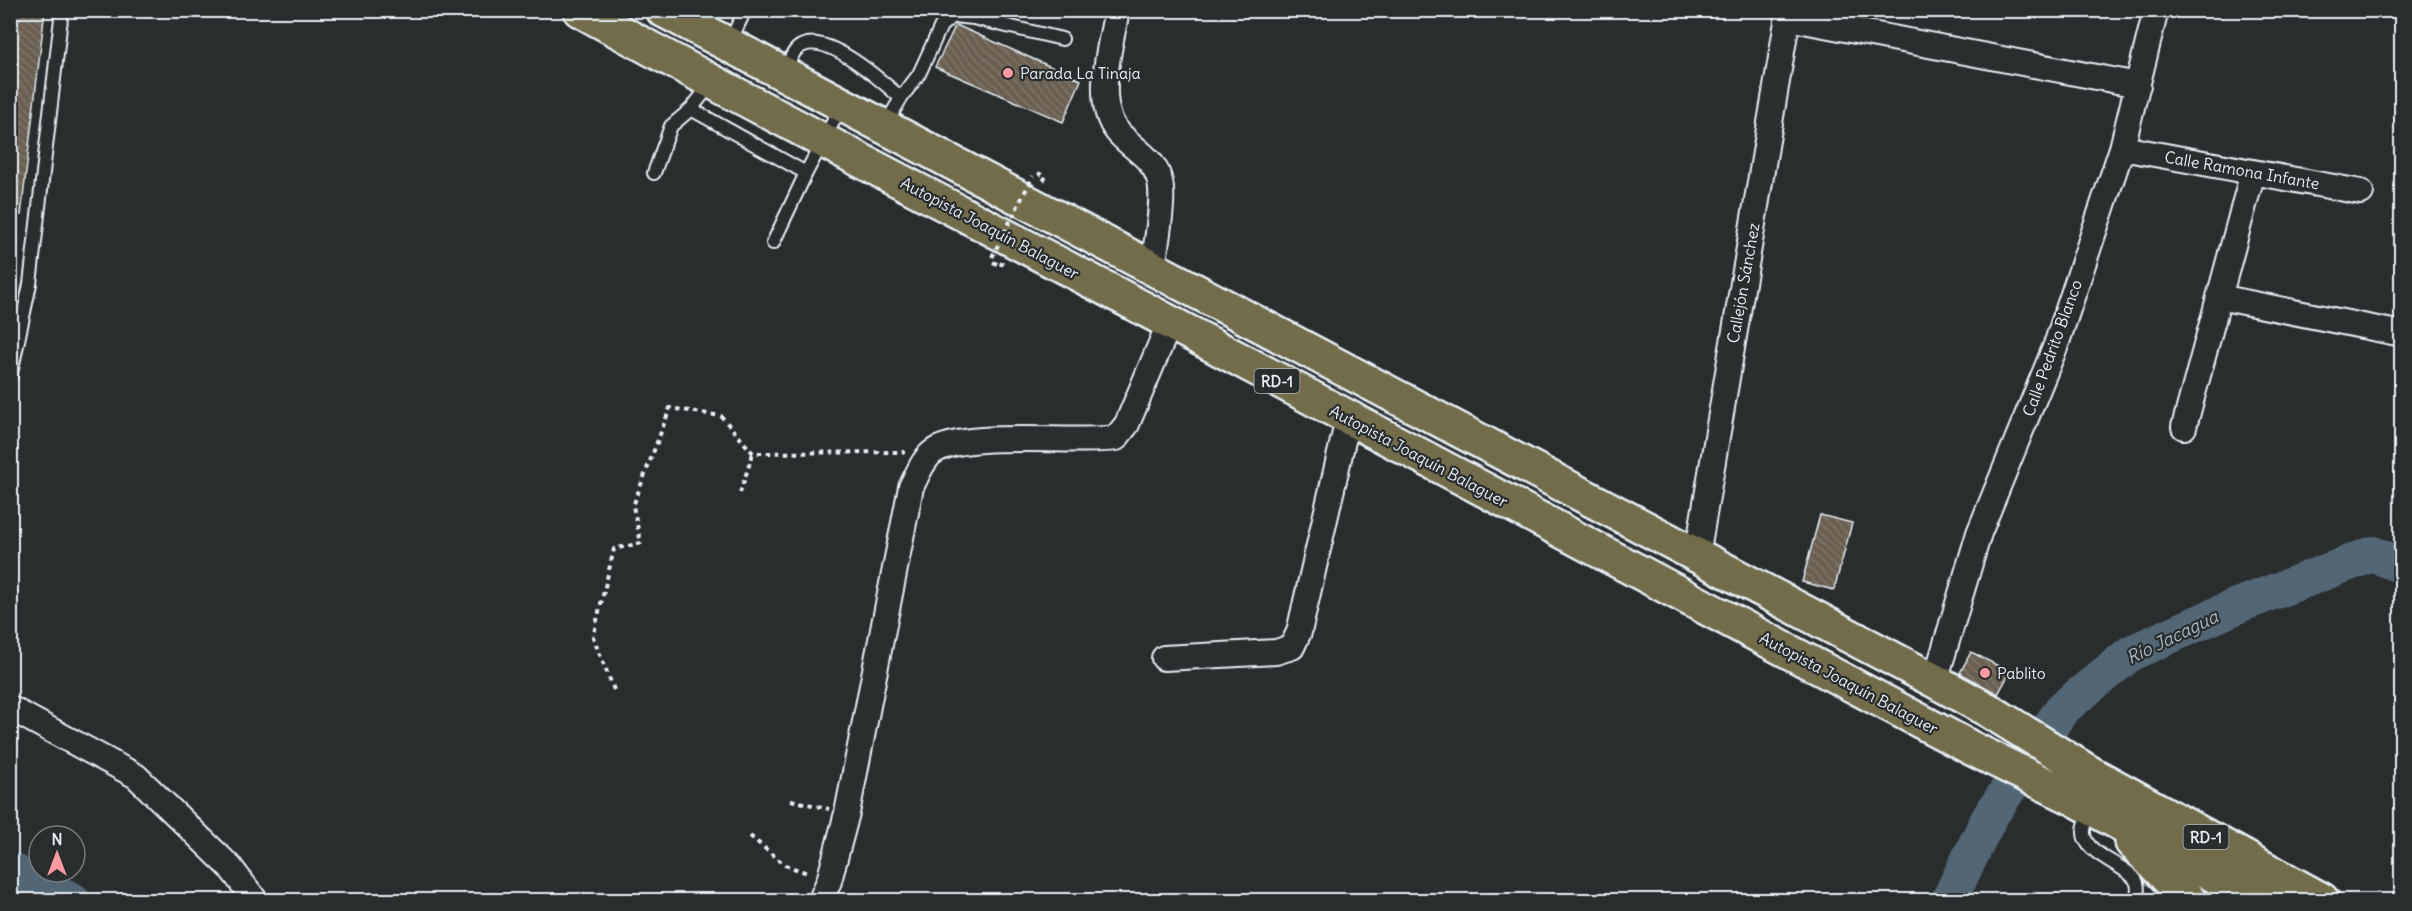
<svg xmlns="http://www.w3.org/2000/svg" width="2412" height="911" viewBox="0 0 2412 911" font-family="Delius,sans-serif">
<defs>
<pattern id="building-back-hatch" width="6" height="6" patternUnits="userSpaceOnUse" patternTransform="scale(1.5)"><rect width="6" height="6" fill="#6a5e51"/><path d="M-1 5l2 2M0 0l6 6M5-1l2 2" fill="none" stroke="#7f766b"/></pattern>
</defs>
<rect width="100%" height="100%" fill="#2a2d2e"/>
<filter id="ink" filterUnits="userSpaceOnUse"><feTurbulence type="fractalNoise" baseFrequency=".0167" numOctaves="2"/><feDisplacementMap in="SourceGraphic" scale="12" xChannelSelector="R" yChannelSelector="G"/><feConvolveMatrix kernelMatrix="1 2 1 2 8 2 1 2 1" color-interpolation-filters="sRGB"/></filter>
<g filter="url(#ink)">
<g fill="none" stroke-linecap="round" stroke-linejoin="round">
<path stroke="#526675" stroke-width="36" d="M10,870L72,900
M1949,900L1989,818L2062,709L2131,653L2239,605L2373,554L2402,566"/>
</g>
<path fill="url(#building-back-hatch)" stroke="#e8f1f8" stroke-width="1.5" d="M10,10H45L21,215L10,214Z
M956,25L1081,80L1063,122L935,67Z
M1820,515L1852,523L1834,590L1802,582Z
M1971,652L2010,672L1998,694L1960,673Z"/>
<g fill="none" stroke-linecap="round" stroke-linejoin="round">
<g stroke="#e8f1f8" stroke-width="16">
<path id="lane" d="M729,44L745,10
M784,73C788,66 791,54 797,49C822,26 884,83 901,98L884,127
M901,98L919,74L941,26L953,16L973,18L1062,39
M691,109L806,173
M654,173L671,126L691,109L711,84
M773,243L806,173L841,107
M10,378L30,284L62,10
M2091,809C2089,816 2084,824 2084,831C2082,853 2123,864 2134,878C2140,884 2138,893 2136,900"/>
</g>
<g stroke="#e8f1f8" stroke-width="28">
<path id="street" d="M1117,10C1111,44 1093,102 1117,131C1131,148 1152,156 1159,178C1166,198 1155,247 1153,269
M1788,18L2138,85
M2122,148L2361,192
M2219,297L2402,334
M2184,427L2253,172
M1697,556L1789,10
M1164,658L1276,652L1292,647L1299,632L1348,419
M1935,681L1979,533L2056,345L2122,148L2156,10
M10,708L136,776L230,867L255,900
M821,900L829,881L847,813L911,487C917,476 923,459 933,452C963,430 1074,444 1116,438L1127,424L1170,322"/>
</g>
<g stroke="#e8f1f8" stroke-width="38">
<path id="highway" d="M580,10C775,118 973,218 1169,322C1438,465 1706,608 1975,750L2077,800L2259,900
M663,10L1935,681L1988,710L2090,773L2322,900
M2132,842L2189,900"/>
</g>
<path stroke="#e8f1f8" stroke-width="4" stroke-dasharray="4.5 4.5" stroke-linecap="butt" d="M1038,173L1046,177L1043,181
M993,262L1001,266L1002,262
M740,493L753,453
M614,690L593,637L614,549L641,543L633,506L670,408L721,416L753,453L905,452
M791,800L829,809
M750,836L785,865L810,874"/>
<use href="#lane" stroke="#2a2d2e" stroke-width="12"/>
<use href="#street" stroke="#2a2d2e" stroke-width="24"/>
<use href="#highway" stroke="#726c4b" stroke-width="33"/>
<path stroke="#e8f1f8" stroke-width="4" stroke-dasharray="4.5 4.5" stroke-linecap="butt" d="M992,257L1033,176"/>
</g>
</g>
<g fill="#ff9aa2" stroke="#2a2d2e" stroke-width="2">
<circle cx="1008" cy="73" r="6"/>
<circle cx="1985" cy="673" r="6"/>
</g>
<g text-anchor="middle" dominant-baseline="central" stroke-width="4.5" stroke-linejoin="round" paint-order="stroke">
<g fill="#2a2d2e" stroke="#afb6bb" stroke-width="1.5">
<rect x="1254.5" y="369" width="45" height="24" rx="4.5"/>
<rect x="2183.5" y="825" width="45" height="24" rx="4.5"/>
</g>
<g font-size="15" font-weight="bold" fill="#e8f1f8">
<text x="1277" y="381">RD-1</text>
<text x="2206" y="837">RD-1</text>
</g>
<g font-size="16" fill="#e8f1f8" stroke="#2a2d2e" text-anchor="start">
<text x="1020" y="73">Parada La Tinaja</text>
<text x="1997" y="673">Pablito</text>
</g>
<g font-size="16" fill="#e8f1f8" stroke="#2a2d2e">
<text transform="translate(2242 170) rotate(10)">Calle Ramona Infante</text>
<text transform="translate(990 228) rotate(28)">Autopista Joaquín Balaguer</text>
<text transform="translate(1743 283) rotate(-80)">Callejón Sánchez</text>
<text transform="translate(2052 348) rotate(-70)">Calle Pedrito Blanco</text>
<text transform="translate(1419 456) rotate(28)">Autopista Joaquín Balaguer</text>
<text transform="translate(1849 683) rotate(28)">Autopista Joaquín Balaguer</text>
</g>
<g font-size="18" font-style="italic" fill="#acb9c4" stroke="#2a2d2e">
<text transform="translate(2172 637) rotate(-26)">Río Jacagua</text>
</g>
</g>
<rect width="2412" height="911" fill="none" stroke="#2a2d2e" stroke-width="36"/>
<rect x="18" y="18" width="2376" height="875" fill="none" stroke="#e8f1f8" stroke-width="2" filter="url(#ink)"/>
<g transform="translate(57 854)"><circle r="28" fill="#2a2d2e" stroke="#767b7f" stroke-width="1.5"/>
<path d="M0-4.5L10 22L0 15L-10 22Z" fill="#ff9aa2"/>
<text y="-9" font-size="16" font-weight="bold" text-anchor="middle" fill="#e8f1f8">N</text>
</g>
</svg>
